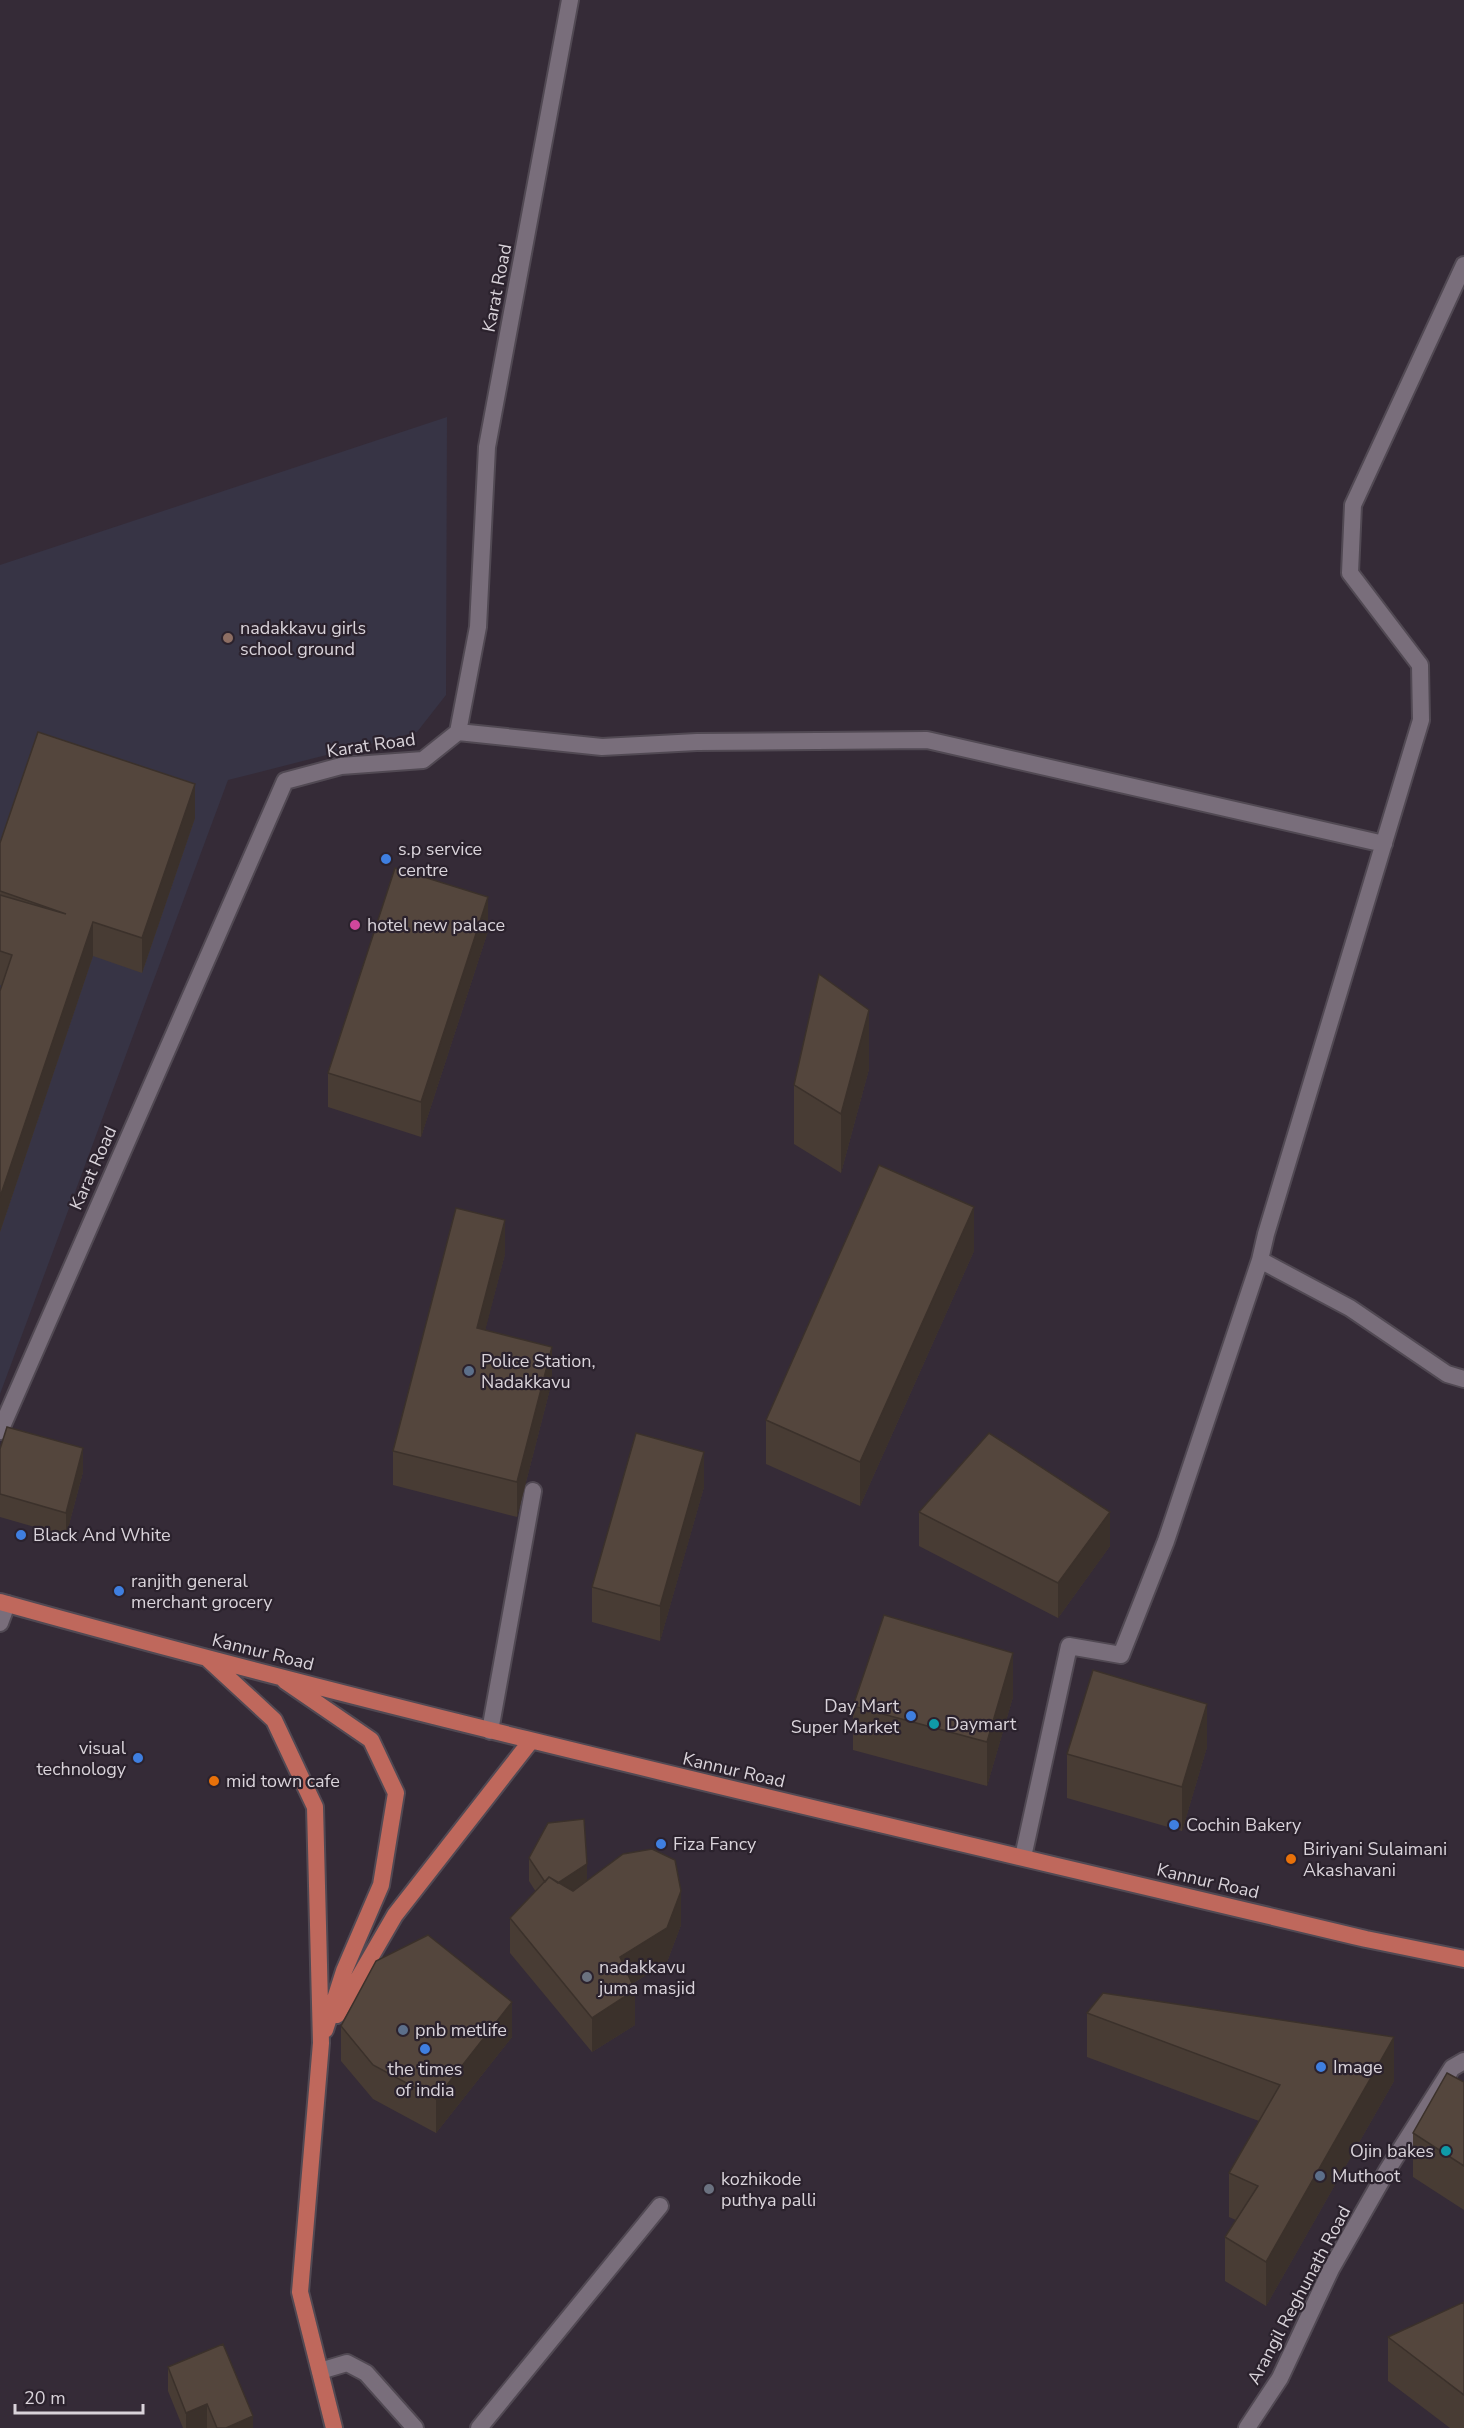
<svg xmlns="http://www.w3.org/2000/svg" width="1464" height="2428" viewBox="0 0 1464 2428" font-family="'Nunito Sans',sans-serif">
<rect width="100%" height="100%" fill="#352b37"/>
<path fill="#373445" d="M447,417L446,695L417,732L228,780L0,1394V565Z"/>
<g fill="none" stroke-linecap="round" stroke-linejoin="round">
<g stroke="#514953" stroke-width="20">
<path id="minor" d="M458,732L602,747L697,742L927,740L1384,844
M1260,1260L1350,1308L1447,1374L1464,1379
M0,1431L285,781L341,766L423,760L458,732L478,627L487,447L570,0
M0,1623L7,1604
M490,1731L533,1491
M1023,1857L1069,1646L1121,1655L1166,1541L1260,1260L1266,1234L1421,720L1420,665L1350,573L1353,505L1464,265
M320,2371L347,2363L366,2373L415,2428
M479,2428L660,2206
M1247,2428L1280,2378L1331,2269L1388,2169L1452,2068L1464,2061"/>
</g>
<g stroke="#514953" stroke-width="20">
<path id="primary" d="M0,1602C452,1728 910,1830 1366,1939L1464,1959
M208,1659L274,1720L315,1807L321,2043L300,2292L334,2428
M285,1681L371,1740L396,1793L381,1885L344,1971L325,2030
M337,2015L395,1915L530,1742"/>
</g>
<use href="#minor" stroke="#796e7b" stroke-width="16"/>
<use href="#primary" stroke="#bf685c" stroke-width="16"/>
</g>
<path fill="#483c34" d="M195,818L142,973L93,956L0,1232V991L2,986L0,985V843Z
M488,931L421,1137L328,1107V1073Z
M869,1069L841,1173L794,1144V1085Z
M974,1251L860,1506L766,1464V1420Z
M505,1254L485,1330L552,1381L517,1517L393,1485V1451Z
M0,1449L83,1472L66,1536L0,1517Z
M704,1487L660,1641L592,1622V1587Z
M919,1512L1110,1546L1058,1618L919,1546Z
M1013,1697L987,1786L853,1750V1706Z
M1207,1747L1182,1831L1067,1798V1754Z
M529,1858L587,1880L681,1925L667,1962L632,1984L635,2025L592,2052L510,1953V1918L536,1892L529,1881Z
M1087,2013L1394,2081L1266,2306L1225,2281V2237L1236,2220L1229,2217V2173L1259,2121L1087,2057Z
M341,2026L512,2037L436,2133L373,2099L341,2061Z
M1464,2082V2210L1413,2177V2133Z
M1464,2302V2428H1450L1388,2381V2337Z
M168,2367L253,2428H183L168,2391Z"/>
<path fill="#3b312b" d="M195,784V818L142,973V938Z
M488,897V931L421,1137V1102Z
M93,922V956L0,1232V1197Z
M869,1010V1069L841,1173V1114Z
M974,1207V1251L860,1506V1462Z
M505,1220V1254L477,1362V1328Z
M552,1347V1381L517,1517V1482Z
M83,1448V1472L66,1536V1513Z
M704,1452V1487L660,1641V1606Z
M1110,1512V1546L1058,1618V1583Z
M1013,1653V1697L987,1786V1742Z
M1207,1704V1747L1182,1831V1787Z
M587,1864V1888L549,1912V1888Z
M681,1891V1925L667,1962L620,1991V1957Z
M635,1990V2025L592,2052V2018Z
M512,2002V2037L436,2133V2099Z
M1394,2037V2081L1266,2306V2262Z
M207,2404V2428H186V2413Z
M253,2416V2428H226Z"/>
<path fill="#54463d" stroke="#3b312b" stroke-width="1.5" d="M38,732L195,784L142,938L93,922L0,1197V991L12,955L0,951V895L66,914L0,891V843Z
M395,868L488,897L421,1102L328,1073Z
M819,974L869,1010L841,1114L794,1085Z
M879,1165L974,1207L860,1462L766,1420Z
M456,1208L505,1220L477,1328L552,1347L517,1482L393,1451Z
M7,1427L83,1448L66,1513L0,1494V1449Z
M636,1433L704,1452L660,1606L592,1587Z
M989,1433L1110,1512L1058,1583L919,1512Z
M884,1615L1013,1653L987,1742L853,1706Z
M1093,1670L1207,1704L1182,1787L1067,1754Z
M584,1819L587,1864L558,1883L549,1877L545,1882L529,1858L548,1823Z
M652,1849L675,1860L681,1891L667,1928L620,1957L635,1990L592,2018L510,1918L549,1877L573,1891L623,1854Z
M428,1935L512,2002L436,2099L373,2065L341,2026L376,1961Z
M1103,1993L1394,2037L1266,2262L1225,2237L1258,2186L1229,2173L1280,2085L1087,2013Z
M1447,2073L1464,2082V2166L1413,2133Z
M1464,2302V2395L1388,2337Z
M223,2344L253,2416L226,2428H217L207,2404L186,2413L168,2367Z"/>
<circle fill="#8d6e63" stroke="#2b222d" stroke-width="2" cx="228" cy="638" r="6"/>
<g fill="#3f7fe0" stroke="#2b222d" stroke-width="2">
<circle cx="386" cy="859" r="6"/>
<circle cx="21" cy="1535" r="6"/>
<circle cx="119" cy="1591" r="6"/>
<circle cx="911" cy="1716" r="6"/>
<circle cx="138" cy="1758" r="6"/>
<circle cx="1174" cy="1825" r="6"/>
<circle cx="661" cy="1844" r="6"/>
<circle cx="425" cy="2049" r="6"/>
<circle cx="1321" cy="2067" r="6"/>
</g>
<circle fill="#d1479c" stroke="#2b222d" stroke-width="2" cx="355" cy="925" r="6"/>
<g fill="#5c6f8a" stroke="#2b222d" stroke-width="2">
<circle cx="469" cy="1371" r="6"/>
<circle cx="403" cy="2030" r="6"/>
<circle cx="1320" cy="2176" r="6"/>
</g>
<g fill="#0f9aa8" stroke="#2b222d" stroke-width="2">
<circle cx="934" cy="1724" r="6"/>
<circle cx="1446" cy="2151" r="6"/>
</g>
<g fill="#e8710a" stroke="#2b222d" stroke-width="2">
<circle cx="214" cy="1781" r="6"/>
<circle cx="1291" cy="1859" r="6"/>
</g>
<g fill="#6b7280" stroke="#2b222d" stroke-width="2">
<circle cx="587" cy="1977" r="6"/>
<circle cx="709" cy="2189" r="6"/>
</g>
<g text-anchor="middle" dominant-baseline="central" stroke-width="4.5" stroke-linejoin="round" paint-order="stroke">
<g font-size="18" fill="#d9d3da" stroke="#2b222d">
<text transform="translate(497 288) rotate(-79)">Karat Road</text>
<text transform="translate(371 745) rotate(-8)">Karat Road</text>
<text transform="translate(93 1168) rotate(-66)">Karat Road</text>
<text transform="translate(263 1652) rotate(14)">Kannur Road</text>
<text transform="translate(734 1770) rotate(13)">Kannur Road</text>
<text transform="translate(1208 1881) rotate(13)">Kannur Road</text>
<text transform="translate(1299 2295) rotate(-62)">Arangil Reghunath Road</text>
</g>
<g font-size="18" fill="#d9d3da" stroke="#2b222d" text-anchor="start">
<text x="240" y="628">nadakkavu girls<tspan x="240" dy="21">school ground</tspan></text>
<text x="398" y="849">s.p service<tspan x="398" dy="21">centre</tspan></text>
<text x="367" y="925">hotel new palace</text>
<text x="481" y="1361">Police Station,<tspan x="481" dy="21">Nadakkavu</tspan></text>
<text x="33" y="1535">Black And White</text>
<text x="131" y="1581">ranjith general<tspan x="131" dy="21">merchant grocery</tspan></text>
<text x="899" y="1706" text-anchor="end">Day Mart<tspan x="899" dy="21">Super Market</tspan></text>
<text x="946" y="1724">Daymart</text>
<text x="126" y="1748" text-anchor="end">visual<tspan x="126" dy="21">technology</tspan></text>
<text x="226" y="1781">mid town cafe</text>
<text x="1186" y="1825">Cochin Bakery</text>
<text x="673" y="1844">Fiza Fancy</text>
<text x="1303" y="1849">Biriyani Sulaimani<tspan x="1303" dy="21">Akashavani</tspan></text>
<text x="599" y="1967">nadakkavu<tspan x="599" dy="21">juma masjid</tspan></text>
<text x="415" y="2030">pnb metlife</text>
<text x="1333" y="2067">Image</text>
<text x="425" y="2069" text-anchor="middle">the times<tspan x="425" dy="21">of india</tspan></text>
<text x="1434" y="2151" text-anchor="end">Ojin bakes</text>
<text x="1332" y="2176">Muthoot</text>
<text x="721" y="2179">kozhikode<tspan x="721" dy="21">puthya palli</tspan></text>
</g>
</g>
<path d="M15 2404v9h128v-9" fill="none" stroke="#d9d3da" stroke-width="3"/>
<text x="24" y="2404" font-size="18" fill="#d9d3da" stroke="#2b222d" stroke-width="4.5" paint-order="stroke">20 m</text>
</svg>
